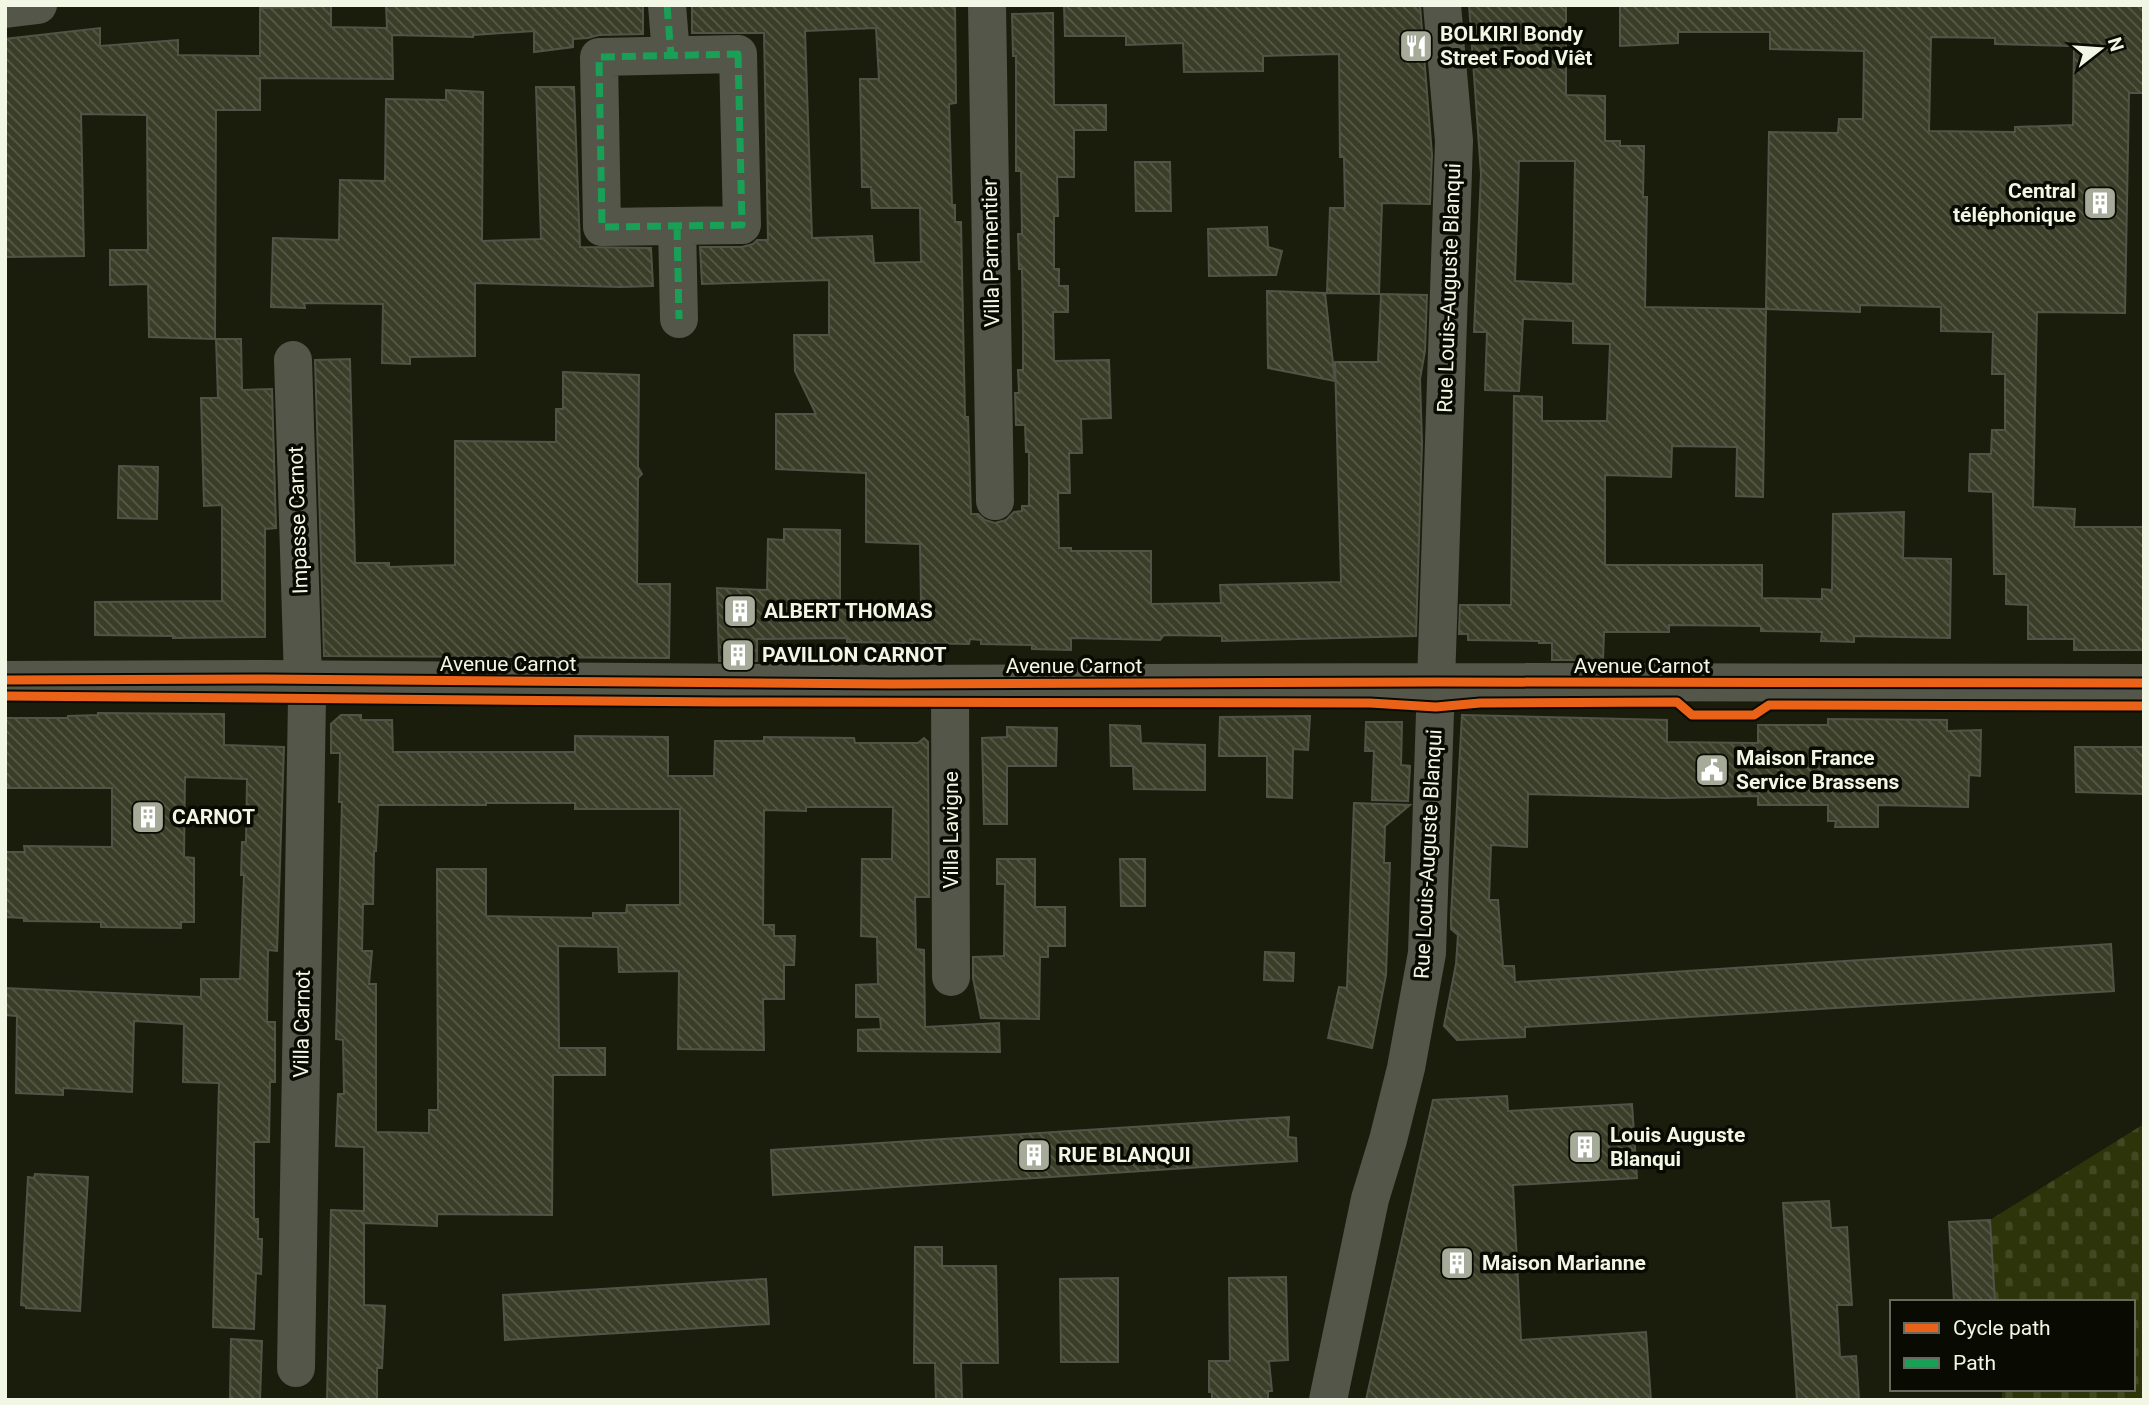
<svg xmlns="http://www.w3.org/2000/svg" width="2149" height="1405" viewBox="0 0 2149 1405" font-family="Roboto,sans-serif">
<defs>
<pattern id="cemetery-stones" width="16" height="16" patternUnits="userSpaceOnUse" patternTransform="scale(1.75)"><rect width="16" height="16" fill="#2e3409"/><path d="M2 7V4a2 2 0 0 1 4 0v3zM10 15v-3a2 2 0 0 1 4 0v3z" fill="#424821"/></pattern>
<pattern id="building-back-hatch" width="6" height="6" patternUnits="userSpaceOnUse" patternTransform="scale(1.75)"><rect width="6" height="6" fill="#3a3e28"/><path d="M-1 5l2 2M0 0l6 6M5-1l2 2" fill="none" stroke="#575a47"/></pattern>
</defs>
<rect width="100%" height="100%" fill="#1a1d0c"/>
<path fill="url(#cemetery-stones)" d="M2144,1124V1400H2002V1389H2133V1302H1995L1990,1220Z"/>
<path fill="url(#building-back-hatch)" stroke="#515346" stroke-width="2" fill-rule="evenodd" d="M386,5H643V34L599,35L588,38L573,39V47L534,52V31L473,35V37L392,35L393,79L260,78V110H216L215,339L149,337L148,284L110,285V250H148L147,115L81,114L84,256L5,257V39L100,28V46L178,40V55L260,56V8L331,6V27L387,28Z
M692,5H955L956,103L949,104L952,205H955V222H961L965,417H968L971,514H978L985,520L995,523L1006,520L1014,512L1022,511V506H1029V452H1026L1025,425H1016L1015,393H1019L1018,370H1023V331L1022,269H1019L1018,234H1022L1021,171H1016V56H1013L1012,14L1053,13L1054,105H1106V130H1074V177H1057L1058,216H1054V269H1059V286H1068V312H1053L1054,361L1109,360L1111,418L1081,419L1082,453H1069L1070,493H1058L1059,548H1071V551H1151V604L1221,603L1220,585L1341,582L1335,362H1378L1381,294L1427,295L1425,351L1420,379L1422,443L1416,636L1222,641V636L1164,635L1160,640L1071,638V650L1032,649V645L981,644V640L970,639L969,644L847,642V638L757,639V661H719L717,588L767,590L768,539L784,540V529L840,530V602L921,603L920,544L866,542V473L776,469V414H816L795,371L794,335H829V280L702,284L700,247H742L753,244L757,240H768L764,33H692ZM876,28L879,79H860L862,187H871L872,208H920L921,262L874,263L872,236L812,238L805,31Z
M1064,5H1420L1432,155L1430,204L1382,203L1379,294L1327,293L1330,208H1345L1344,157H1340L1339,54L1263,56V71L1184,72L1183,43L1126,45V36H1065Z
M1469,5H1566V95L1605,96V141H1620V146H1644L1643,197H1647L1645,307L1766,309L1763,497L1736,496L1737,447L1672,446L1671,477L1605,475V565H1762V598L1822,599V589L1832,590L1833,514L1904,512L1903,558L1951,559L1950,638L1854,636V642L1821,641L1822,632L1761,631V626L1669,625V632H1604L1603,660H1552V643H1539V641L1468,640V634H1459L1460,605H1511L1514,396L1542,397V421H1607L1610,344L1573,343V321L1523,319L1519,391L1485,390L1487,332H1474L1481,174ZM1519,161H1575L1573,284L1515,281Z
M1620,5H2144V93H2129L2125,313L2037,312L2033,507L2075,509L2074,527H2144V650H2074V639H2028V605L2006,604V574H1994L1993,492L1969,491L1970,454H1991L1992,430H2005V374H1992L1993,332L1941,331V307L1860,305V312L1766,309L1769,132L1838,133L1839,119H1863L1864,51L1770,49V32H1678V43L1620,46ZM1931,37L1995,38V44L2074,46L2073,125L2015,127V132L1929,131Z
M536,87H574L580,247L651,248L653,286L621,287L475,283V356L410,357V364L382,363L383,304L304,303L305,308L271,307L273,238L339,240L340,180L385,181L386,99L446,100V90L483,92L482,241L541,239Z
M1135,162H1170L1171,211H1136Z
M1267,227L1268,247L1282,251L1276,275L1209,276L1208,229Z
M1267,291L1325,293L1335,381L1268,368Z
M216,339H241L242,390L272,389L276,528L265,529V637L173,638V636L95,635V602L222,601V505L204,506L201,398H218Z
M350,359L355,563H389V567L455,565V441L556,442V409H563V372L639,375L638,467L642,474L638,478L637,584H670L669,658L324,656L315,360Z
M119,466L158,467L157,519L118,518Z
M98,713L224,714V745L284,747L277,951L268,950L267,1022H275V1082H270L269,1142H254V1219H258V1239H262L261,1274L256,1273L254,1329L213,1327L219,1083L183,1082L184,1024L134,1021L132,1092L63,1088V1095L16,1093L17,1016L5,1015V988L201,997V979H240L244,875H241L242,842H246L247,779L185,777L184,857L194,858V922H181V928L101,927V922L24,921V918L5,917V852H25L24,846L112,847V788H5V718H68V716L98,715Z
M341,715H361V720H392L393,752H575V736L668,737V776H714L715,741H764V737L854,738L855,743H918L924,738L928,742L929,897H915L916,949L924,950L925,1027L999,1023L1000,1052L858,1051V1030L881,1029L880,1017H856V985L878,984L877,937L861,936L862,859H892L893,807H806V811L764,810L763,925H774V936H795L794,965H784V999H763L764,1050L678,1049L679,971L619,972L618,947L558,946L559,1048H605V1075H553L552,1215L437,1214V1226L364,1223V1305L385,1306L382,1368H377V1400H327L331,1210L364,1211V1147L336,1146L338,1094H344L343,1040L336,1039L342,802H339L340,753H331V724ZM486,803H575V809H680V905H627L626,913H593V918L486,916V869H437L438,1110H429V1133L376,1132V984H369L372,951H362L363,904H373L374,851H376L378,805H486Z
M1462,715L1667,720V742L1758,743V725H1828V719L1947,720V731L1981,730L1980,776L1969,775L1968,807L1878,805V827H1835L1836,821H1828V805H1758V796L1666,798L1528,794L1527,847L1491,845L1489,900H1498L1503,966H1514L1515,982L2111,944L2114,991L1525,1027V1037L1457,1040L1444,1026L1456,964L1458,935L1451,929V916Z
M1310,716L1308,750L1293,749L1292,798L1267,797V756H1219L1220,717Z
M1366,722H1402L1401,765L1410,766L1408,801L1372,800L1374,751H1365Z
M1110,725L1140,726L1141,743L1205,745V790L1134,789L1133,766H1111Z
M1007,727L1057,728L1056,766H1007V824H984L982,738L1007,737Z
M2075,747H2144V794L2076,792Z
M1354,803L1410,805L1385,826L1384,863H1390L1386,975L1372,1048L1328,1038L1339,987L1347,988Z
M997,859H1035V907H1065V946H1048V957H1040L1039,1019L981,1018L973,978V957L1004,956L1005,884H997Z
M1120,859H1145V906H1121Z
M1265,952L1294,953L1293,981L1264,980Z
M1507,1096L1508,1111L1632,1104L1637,1178L1513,1185L1521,1340L1646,1332L1651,1400H1366L1433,1100Z
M1289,1117L1288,1137L1296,1138L1297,1161L773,1195L771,1150Z
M35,1174L88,1177L80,1311L26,1308V1306L21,1305L28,1177L34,1178Z
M1829,1201L1831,1228L1847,1227L1852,1305H1837L1840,1357L1856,1356L1859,1400H1797L1783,1203Z
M1990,1220L1995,1302H1954L1949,1222Z
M915,1247H942V1266H996L998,1363H961L962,1400H936L935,1363H914Z
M1286,1277L1288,1360L1269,1361L1272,1391H1268V1400H1212V1392H1209V1361H1230L1229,1278Z
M1118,1278V1362H1061L1060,1279Z
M766,1279L769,1324L505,1340L503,1295Z
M231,1339L262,1341L260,1400H230Z"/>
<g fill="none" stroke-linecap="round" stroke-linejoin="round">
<path stroke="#535648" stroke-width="38" d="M667,5L671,55
M987,5L995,501
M5,9L38,5
M738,54L742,225L602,227L599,57Z
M677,226L679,319
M293,360L303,679L307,698L296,1368
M5,680L265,679L892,684L1437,682L2144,683
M950,684L951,977
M1328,1400L1370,1199L1388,1140L1406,1068L1427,953L1454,141L1442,5"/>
<path stroke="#1a9f57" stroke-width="7" stroke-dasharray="14 7" stroke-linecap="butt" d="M667,5L671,55
M738,54L742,225L602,227L599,57Z
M677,226L679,319"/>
<g stroke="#090b02" stroke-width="13">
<path id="cycleway" d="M5,680L265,679L892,684L1437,682L2144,683
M5,696L724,702L1370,703L1436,707L1480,703L1677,702L1692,715H1754L1769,705L2144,706"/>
</g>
<use href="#cycleway" stroke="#ea6118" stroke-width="9"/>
</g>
<defs>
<g id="restaurant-square" transform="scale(1.75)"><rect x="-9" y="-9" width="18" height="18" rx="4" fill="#a6aa98" stroke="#090b02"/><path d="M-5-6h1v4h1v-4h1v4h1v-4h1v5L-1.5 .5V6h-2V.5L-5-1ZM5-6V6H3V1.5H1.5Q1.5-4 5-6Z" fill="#fff"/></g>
<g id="building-square" transform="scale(1.75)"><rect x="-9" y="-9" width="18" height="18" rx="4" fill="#a6aa98" stroke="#090b02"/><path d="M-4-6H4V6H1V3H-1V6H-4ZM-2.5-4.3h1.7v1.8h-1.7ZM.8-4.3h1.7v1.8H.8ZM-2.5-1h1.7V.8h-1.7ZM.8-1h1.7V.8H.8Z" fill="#fff"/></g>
<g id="civic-square" transform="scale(1.75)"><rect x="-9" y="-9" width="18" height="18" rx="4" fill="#a6aa98" stroke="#090b02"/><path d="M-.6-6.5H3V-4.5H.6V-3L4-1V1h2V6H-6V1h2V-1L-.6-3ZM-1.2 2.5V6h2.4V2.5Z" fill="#fff"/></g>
</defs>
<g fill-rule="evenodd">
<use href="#restaurant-square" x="1416" y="46"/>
<use href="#building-square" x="2100" y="203"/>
<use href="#building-square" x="740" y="611"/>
<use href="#building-square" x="738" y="655"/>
<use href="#civic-square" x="1712" y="770"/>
<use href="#building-square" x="148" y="817"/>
<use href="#building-square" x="1585" y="1147"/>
<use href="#building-square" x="1034" y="1155"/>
<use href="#building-square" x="1457" y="1263"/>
</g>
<g text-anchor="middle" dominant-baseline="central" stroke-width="7" stroke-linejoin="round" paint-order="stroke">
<g font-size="21" font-weight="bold" fill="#f2f6e4" stroke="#090b02" text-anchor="start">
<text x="1440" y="34">BOLKIRI Bondy<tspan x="1440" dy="24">Street Food Viêt</tspan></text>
<text x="2076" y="191" text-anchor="end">Central<tspan x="2076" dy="24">téléphonique</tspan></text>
<text x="764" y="611">ALBERT THOMAS</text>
<text x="762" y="655">PAVILLON CARNOT</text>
<text x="1736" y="758">Maison France<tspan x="1736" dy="24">Service Brassens</tspan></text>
<text x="172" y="817">CARNOT</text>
<text x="1610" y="1135">Louis Auguste<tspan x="1610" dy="24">Blanqui</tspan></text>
<text x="1058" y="1155">RUE BLANQUI</text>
<text x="1482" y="1263">Maison Marianne</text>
</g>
<g font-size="21" fill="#f2f6e4" stroke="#090b02">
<text transform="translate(991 253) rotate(-91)">Villa Parmentier</text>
<text transform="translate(1449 288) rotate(-88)">Rue Louis-Auguste Blanqui</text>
<text transform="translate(298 520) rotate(-92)">Impasse Carnot</text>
<text x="508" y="664">Avenue Carnot</text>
<text x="1074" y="666">Avenue Carnot</text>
<text x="1642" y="666">Avenue Carnot</text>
<text transform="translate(951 830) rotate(-90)">Villa Lavigne</text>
<text transform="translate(1428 854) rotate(-87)">Rue Louis-Auguste Blanqui</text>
<text transform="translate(302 1024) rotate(-89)">Villa Carnot</text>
</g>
</g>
<rect width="2149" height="1405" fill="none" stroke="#f2f6e4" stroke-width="14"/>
<rect x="1890" y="1300" width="245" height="91" fill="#090b02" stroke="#66695c" stroke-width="2"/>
<rect x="1904" y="1323" width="35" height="10" fill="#ea6118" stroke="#66695c" stroke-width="2"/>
<text x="1953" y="1335" font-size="21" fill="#f2f6e4">Cycle path</text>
<rect x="1904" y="1358" width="35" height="10" fill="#1a9f57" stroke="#66695c" stroke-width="2"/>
<text x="1953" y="1370" font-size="21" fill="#f2f6e4">Path</text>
<g transform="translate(2100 49) rotate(73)" stroke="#090b02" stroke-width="5" paint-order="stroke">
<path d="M0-5L12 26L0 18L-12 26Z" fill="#f2f6e4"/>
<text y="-10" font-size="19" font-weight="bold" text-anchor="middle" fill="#f2f6e4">N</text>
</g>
</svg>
